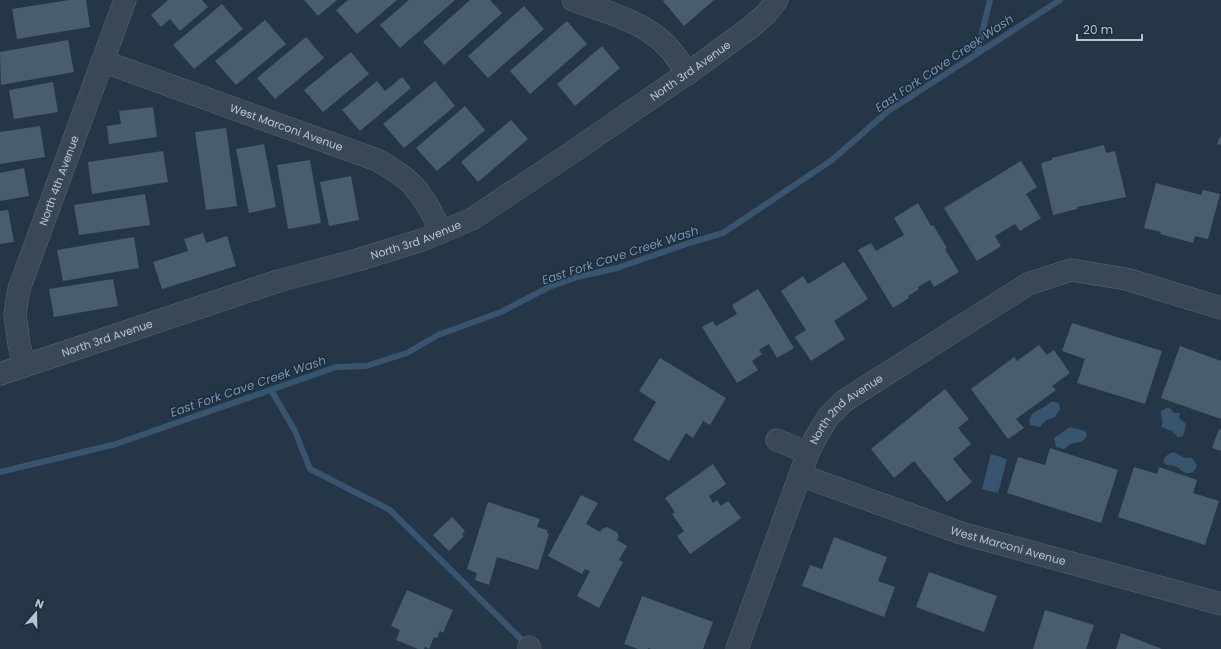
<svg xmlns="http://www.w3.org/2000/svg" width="1221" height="649" viewBox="0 0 1221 649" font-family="Poppins,sans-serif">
<rect width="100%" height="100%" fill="#253747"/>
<path fill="#37556f" d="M1051,402H1055L1059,404L1060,409L1055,417L1046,420L1040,427L1030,425C1027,415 1035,412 1042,408C1045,407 1048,404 1051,402Z
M1167,408H1170L1174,413H1180L1179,418L1185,423L1186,425L1184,433L1182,437H1178L1172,431L1161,427C1164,420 1160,417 1161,411Z
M1070,427L1085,431L1087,434C1083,446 1078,440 1069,445C1067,446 1066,448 1064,449L1056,447L1054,438Z
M1174,452L1185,458C1192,456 1194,459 1197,466C1195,472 1189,476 1182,471C1179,469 1180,468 1177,467C1174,465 1170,466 1167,465C1158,460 1169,453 1174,452Z
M991,454L1007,459L998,493L982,489Z"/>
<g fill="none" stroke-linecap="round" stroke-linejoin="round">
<path stroke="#37556f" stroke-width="6" d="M977,54L990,0
M271,390L295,431L310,469L390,510L527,645
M0,472L116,444L336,367L366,366L407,353L438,335L501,312L549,287L577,277L617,268L689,243L723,233L832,160L887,112L1060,0"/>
</g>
<path fill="#485d6d" d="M69,0H86L90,27L17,39L12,9Z
M168,0H202L208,7L180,31L170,19L161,27L151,15Z
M304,0H337L318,16Z
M348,0H397L357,34L336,10Z
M409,0H455L400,48L380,25Z
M470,0H490L502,13L444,65L423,42Z
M664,0H714L684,26L663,1Z
M222,4L243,29L194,69L173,45Z
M524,6L544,29L488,78L468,56Z
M265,20L286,44L236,85L215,61Z
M567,21L587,44L530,94L510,71Z
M306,37L324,58L275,99L257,78Z
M68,40L74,72L1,85L0,52Z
M602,46L620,68L575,106L557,84Z
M351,52L369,74L323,112L304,90Z
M402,77L411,88L360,131L342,110L377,81L385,91Z
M435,81L455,106L404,148L383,124Z
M53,82L58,112L14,119L9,90Z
M465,106L485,130L437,171L416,148Z
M153,107L157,137L109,144L107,126L121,124L119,111Z
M511,120L528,139L478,182L461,162Z
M40,126L45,157L0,164V132Z
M226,128L237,206L206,210L195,132Z
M1221,135V145L1217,144Z
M264,144L276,207L249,213L236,149Z
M1104,145L1106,153L1115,151L1126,197L1077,207V209L1053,215L1041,163L1052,160V158Z
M163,151L168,182L92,194L88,162Z
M310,160L321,223L288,229L277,165Z
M1021,161L1037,187L1026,194L1041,218L1020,231L1015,224L995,236L1001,246L977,261L944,208Z
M24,168L29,196L0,201V173Z
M351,176L359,220L329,226L320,182Z
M1156,183L1201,195L1203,190L1220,194L1208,239L1195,236L1193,243L1160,234L1161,232L1144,228Z
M145,194L150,225L79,235L74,205Z
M918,203L931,226L933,225L947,248L945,249L959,272L934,287L930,280L918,287L919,289L908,296L909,298L893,308L858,250L871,243L876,251L904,235L894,218Z
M8,210L14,242L0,244V211Z
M203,233L206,243L227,236L236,266L162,289L153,262L188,251L184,239Z
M134,237L139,268L63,281L57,250Z
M844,262L868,299L834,321L845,339L811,361L795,337L806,330L781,291L803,276L808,284Z
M113,279L118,306L54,317L49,289Z
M758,289L794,348L777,358L769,344L759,350L762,354L752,361L758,370L737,383L702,327L713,321L716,326L737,314L732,305Z
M1072,323L1162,351L1145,404L1077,383L1085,359L1062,351Z
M1039,345L1047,355L1054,350L1070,373L1052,386L1056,390L1016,419L1024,428L1008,439L971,389L1014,357L1017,361Z
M1180,346L1221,361V419L1161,398Z
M660,358L726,398L710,425L703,421L693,438L686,433L669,461L633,440L656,402L639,391Z
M945,389L969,419L958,428L971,444L953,459L972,482L947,502L914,461L894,478L871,449Z
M1219,429L1221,430V451L1212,448Z
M1050,448L1118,470L1101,523L1007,493L1018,457L1045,465Z
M713,464L726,484L709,496L713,503L717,500L721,506L728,501L741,518L690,554L677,536L684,531L672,514L675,512L665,498Z
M1134,467L1157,474L1159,467L1197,480L1193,493L1219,501L1205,545L1118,517Z
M581,495L598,503L586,524L600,532L602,529L607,527L617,532L619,537L617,540L627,546L619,560L623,562L599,608L577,596L590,571L585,569L582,574L548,556Z
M488,502L540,519L537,527L547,530V533L549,534L538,570L497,557L489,585L475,580L477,573L467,569Z
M452,517L465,531L462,534L464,536L449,551L433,535Z
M834,537L887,557L878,581L895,587L884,617L802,586L810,565L822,569Z
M929,572L997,596L984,632L916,607Z
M407,590L453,610L443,633L440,631L437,638L434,637L429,649L425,647L424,649H418L396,640L400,630L391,626Z
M642,596L713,622L703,649H651L648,648V649H638L624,644Z
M1045,610L1094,625L1086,649H1033Z
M1121,633L1162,649H1116Z"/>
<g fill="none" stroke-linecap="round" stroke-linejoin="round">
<g stroke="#586673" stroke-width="23">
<g id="minor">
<path d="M573,0C605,12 642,20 667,46C675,54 681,65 688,74"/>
<path id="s1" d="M102,61L377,160C384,164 391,168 398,173C419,186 431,210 441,232"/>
<path id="s2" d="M25,365L19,345L15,314L19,289L125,0"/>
<path id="s3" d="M0,374L278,281L354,261L422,240L472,219L571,153L702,63L751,27L766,14L777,0"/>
<path d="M777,440L808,453"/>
<path id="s4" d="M800,475L961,533L1221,604"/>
<path d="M529,647L530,649"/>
<path id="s5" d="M737,649L808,453L816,437L828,417L844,401L1028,284L1071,270L1126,279L1221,308"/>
</g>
</g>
<use href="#minor" stroke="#3a4856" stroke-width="22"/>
</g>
<g text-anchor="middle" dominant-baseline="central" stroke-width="3" stroke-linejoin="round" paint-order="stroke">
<g font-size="11" fill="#b8c3cf" stroke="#1e2d3c">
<text stroke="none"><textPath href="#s3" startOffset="761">North 3rd Avenue</textPath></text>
<text stroke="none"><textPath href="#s1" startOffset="196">West Marconi Avenue</textPath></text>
<text stroke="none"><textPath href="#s2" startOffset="193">North 4th Avenue</textPath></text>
<text stroke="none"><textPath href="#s3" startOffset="437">North 3rd Avenue</textPath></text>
<text stroke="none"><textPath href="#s3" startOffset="113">North 3rd Avenue</textPath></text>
<text stroke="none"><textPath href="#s5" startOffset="268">North 2nd Avenue</textPath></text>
<text stroke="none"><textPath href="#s4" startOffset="220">West Marconi Avenue</textPath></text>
</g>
<g font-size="12" font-style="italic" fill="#7597b5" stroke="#1e2d3c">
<text transform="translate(944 63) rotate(-34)">East Fork Cave Creek Wash</text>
<text transform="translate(620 255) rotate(-18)">East Fork Cave Creek Wash</text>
<text transform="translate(248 386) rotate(-19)">East Fork Cave Creek Wash</text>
</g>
</g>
<g transform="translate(36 613) rotate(20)" stroke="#1e2d3c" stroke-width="3" paint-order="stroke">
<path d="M0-3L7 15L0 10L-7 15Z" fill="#b8c3cf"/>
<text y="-6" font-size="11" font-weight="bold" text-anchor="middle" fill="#b8c3cf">N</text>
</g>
<path d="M1077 34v6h65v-6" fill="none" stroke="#b8c3cf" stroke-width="2"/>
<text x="1083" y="34" font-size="12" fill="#b8c3cf" stroke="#1e2d3c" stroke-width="3" paint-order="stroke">20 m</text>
</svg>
